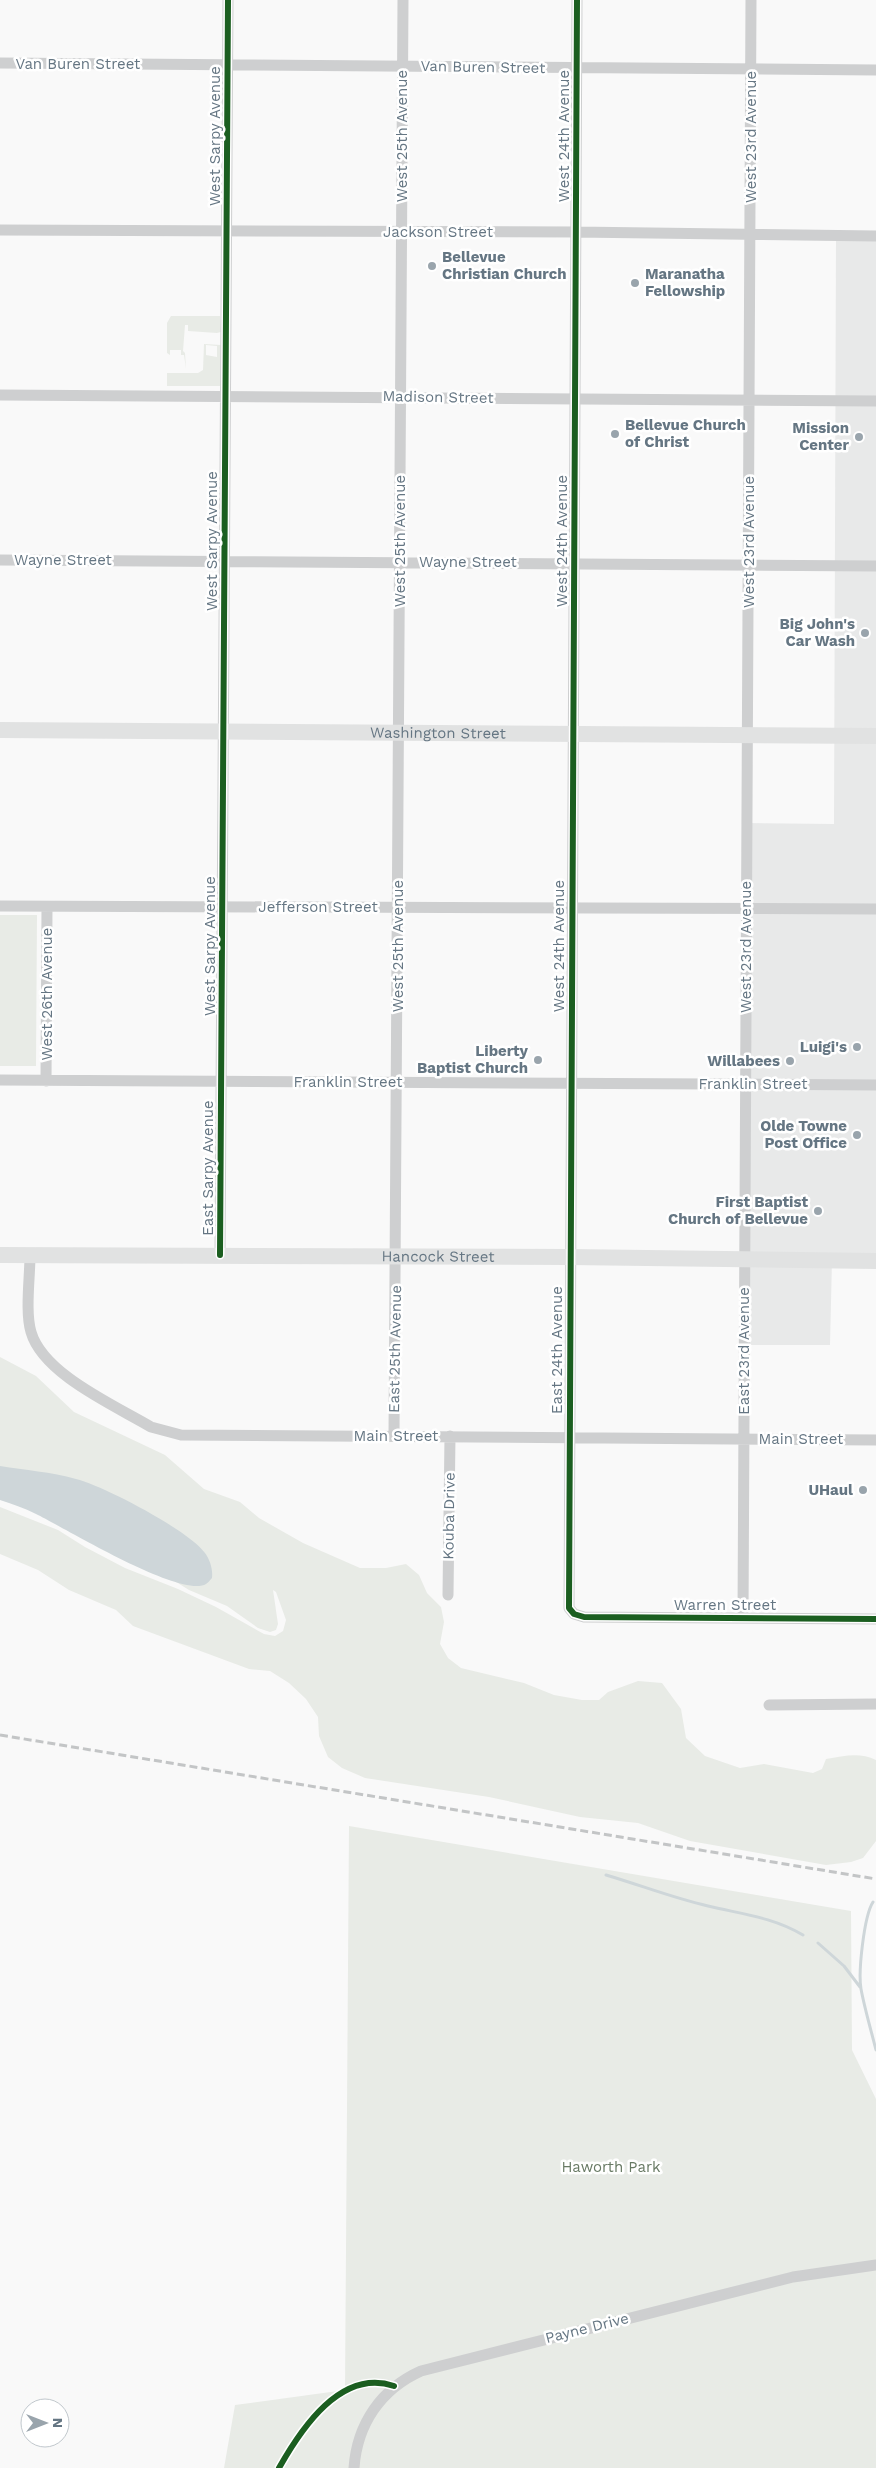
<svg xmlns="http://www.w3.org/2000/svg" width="876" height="2468" viewBox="0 0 876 2468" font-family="'Work Sans',sans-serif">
<rect width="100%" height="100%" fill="#f9f9f9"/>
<path fill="#e8e9e9" d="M836,236L876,240V1261L832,1260L830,1345H744L747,823L834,824Z"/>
<path fill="#e8ebe6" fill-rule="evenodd" d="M171,316H220L221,332L217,333L188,331V325H185L183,351L185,353L186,369L184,355H181V350H170V355L167,353V323Z
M204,344L221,345V386H167V373H198L203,370ZM206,345L217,346V357L206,355Z
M0,915H37L36,1066H0Z
M0,1357L36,1376L74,1412L165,1455L204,1489L240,1502L259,1518L303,1543L360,1568H386L406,1564L419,1575L427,1593L441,1607L444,1622L440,1644L448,1658L461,1668L524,1683L554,1695L582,1700H599L608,1692L638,1681L662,1683L681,1709L686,1738L705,1756L740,1768L764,1764L813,1773L822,1769L826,1759C844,1756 860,1752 876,1760V1841L863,1858L851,1862L826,1865L690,1841L638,1823L580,1817L489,1797L365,1778L342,1768L328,1757L319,1736L318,1717L306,1699L289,1683L270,1671L249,1669L133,1626L116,1610L69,1590L38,1570L0,1554V1507L58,1530L85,1547L125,1568L178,1589L216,1607L264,1634L275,1636L283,1631L286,1620L276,1592L273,1590L278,1624L276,1630L270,1632L258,1628L227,1606L189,1590L0,1472Z
M349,1826L851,1911L852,2050L876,2099V2468H224L235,2405L345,2390Z"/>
<path fill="#ced6d9" d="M0,1466C25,1470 51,1472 76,1479C104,1486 188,1530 205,1553C210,1560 213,1569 212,1578C210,1580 209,1582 206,1584C181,1599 63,1527 36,1514C24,1508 12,1504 0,1500Z"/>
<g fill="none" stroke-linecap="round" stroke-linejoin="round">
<path stroke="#ced6d9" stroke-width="3" d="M606,1875C640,1885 673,1898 708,1906C741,1914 773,1917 803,1935
M873,1902C864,1916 858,1972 861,1989C865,2010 871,2030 876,2050
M818,1943L844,1966L860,1987"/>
<path stroke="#cecfd0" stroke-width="11" d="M577,0L569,1608L574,1614L584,1617L876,1619
M0,63L876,70
M0,230L576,232L876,236
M0,395L876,401
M0,560L876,566
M0,906L876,909
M0,1080L876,1085
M46,1081L47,907
M30,1255C30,1277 25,1312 31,1332C43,1374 114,1405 151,1427L181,1435L876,1440
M220,1255L228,0
M394,1436L403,0
M448,1595L450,1436
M743,1618L751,0
M769,1705L876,1704
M354,2468C357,2424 381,2389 421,2371L793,2277L876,2265"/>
<g stroke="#e1e2e2" stroke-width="16">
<path id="s1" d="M0,730L876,736"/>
<path id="s2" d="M0,1255L569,1257L876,1261"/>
</g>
<path stroke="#c3c5c6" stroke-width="3" stroke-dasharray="8 4" stroke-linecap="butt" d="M0,1735L876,1879"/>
<g stroke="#fff" stroke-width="9">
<path id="cycleway" d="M577,0L569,1608L574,1614L584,1617L876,1619
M220,1255L228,0
M279,2468C301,2429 341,2368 394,2386"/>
</g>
<use href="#cycleway" stroke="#1b5e20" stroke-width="6"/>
</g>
<g fill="#99a4ac" stroke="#fff" stroke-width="2">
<circle cx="432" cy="266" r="5"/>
<circle cx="635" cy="283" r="5"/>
<circle cx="615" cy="434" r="5"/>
<circle cx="859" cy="437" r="5"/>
<circle cx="865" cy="633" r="5"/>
<circle cx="857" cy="1047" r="5"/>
<circle cx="538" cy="1060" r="5"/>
<circle cx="790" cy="1061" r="5"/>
<circle cx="857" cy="1135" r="5"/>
<circle cx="818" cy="1211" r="5"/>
<circle cx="863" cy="1490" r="5"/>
</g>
<g text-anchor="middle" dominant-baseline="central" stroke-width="5" stroke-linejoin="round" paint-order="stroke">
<g font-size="15" fill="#657683" stroke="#fff">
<text x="78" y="64">Van Buren Street</text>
<text transform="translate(483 67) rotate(1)">Van Buren Street</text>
<text transform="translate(215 136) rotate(-90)">West Sarpy Avenue</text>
<text transform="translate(402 136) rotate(-90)">West 25th Avenue</text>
<text transform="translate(564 136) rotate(-90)">West 24th Avenue</text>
<text transform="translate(751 137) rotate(-90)">West 23rd Avenue</text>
<text x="438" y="232">Jackson Street</text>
<text transform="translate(438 397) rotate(1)">Madison Street</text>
<text transform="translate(212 541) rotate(-90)">West Sarpy Avenue</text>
<text transform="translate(400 541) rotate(-90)">West 25th Avenue</text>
<text transform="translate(562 541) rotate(-90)">West 24th Avenue</text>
<text transform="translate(749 542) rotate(-90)">West 23rd Avenue</text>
<text x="63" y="560">Wayne Street</text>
<text x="468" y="562">Wayne Street</text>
<text stroke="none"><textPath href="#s1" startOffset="438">Washington Street</textPath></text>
<text x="318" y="907">Jefferson Street</text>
<text transform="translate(210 946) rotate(-90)">West Sarpy Avenue</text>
<text transform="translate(398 946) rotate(-90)">West 25th Avenue</text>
<text transform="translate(559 946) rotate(-90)">West 24th Avenue</text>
<text transform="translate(746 947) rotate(-90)">West 23rd Avenue</text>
<text transform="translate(47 994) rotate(-90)">West 26th Avenue</text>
<text x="348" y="1082">Franklin Street</text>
<text x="753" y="1084">Franklin Street</text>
<text transform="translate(208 1168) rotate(-90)">East Sarpy Avenue</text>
<text stroke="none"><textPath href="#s2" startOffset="438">Hancock Street</textPath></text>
<text transform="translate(395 1349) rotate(-89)">East 25th Avenue</text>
<text transform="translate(557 1350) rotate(-90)">East 24th Avenue</text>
<text transform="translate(744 1351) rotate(-90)">East 23rd Avenue</text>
<text x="396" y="1436">Main Street</text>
<text x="801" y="1439">Main Street</text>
<text transform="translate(449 1516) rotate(-89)">Kouba Drive</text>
<text x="725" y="1605">Warren Street</text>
<text transform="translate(587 2328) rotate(-14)">Payne Drive</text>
</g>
<g font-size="15" font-weight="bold" fill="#657683" stroke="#fff" text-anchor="end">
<text x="442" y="257" text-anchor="start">Bellevue<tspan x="442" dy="17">Christian Church</tspan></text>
<text x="645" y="274" text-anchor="start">Maranatha<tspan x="645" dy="17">Fellowship</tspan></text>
<text x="625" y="425" text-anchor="start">Bellevue Church<tspan x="625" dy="17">of Christ</tspan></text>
<text x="849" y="428">Mission<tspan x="849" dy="17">Center</tspan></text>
<text x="855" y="624">Big John's<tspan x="855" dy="17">Car Wash</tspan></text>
<text x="847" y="1047">Luigi's</text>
<text x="528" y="1051">Liberty<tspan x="528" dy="17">Baptist Church</tspan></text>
<text x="780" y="1061">Willabees</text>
<text x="847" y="1126">Olde Towne<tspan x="847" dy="17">Post Office</tspan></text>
<text x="808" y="1202">First Baptist<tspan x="808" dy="17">Church of Bellevue</tspan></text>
<text x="853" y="1490">UHaul</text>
</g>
<g font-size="15" fill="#687a64" stroke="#fff">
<text x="611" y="2167">Haworth Park</text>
</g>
</g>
<g transform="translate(45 2423) rotate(90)"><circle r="24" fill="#ffffff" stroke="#c1c8cd"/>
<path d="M0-4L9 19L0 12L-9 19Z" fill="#99a4ac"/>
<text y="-8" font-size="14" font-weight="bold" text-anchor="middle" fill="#657683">N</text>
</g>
</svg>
